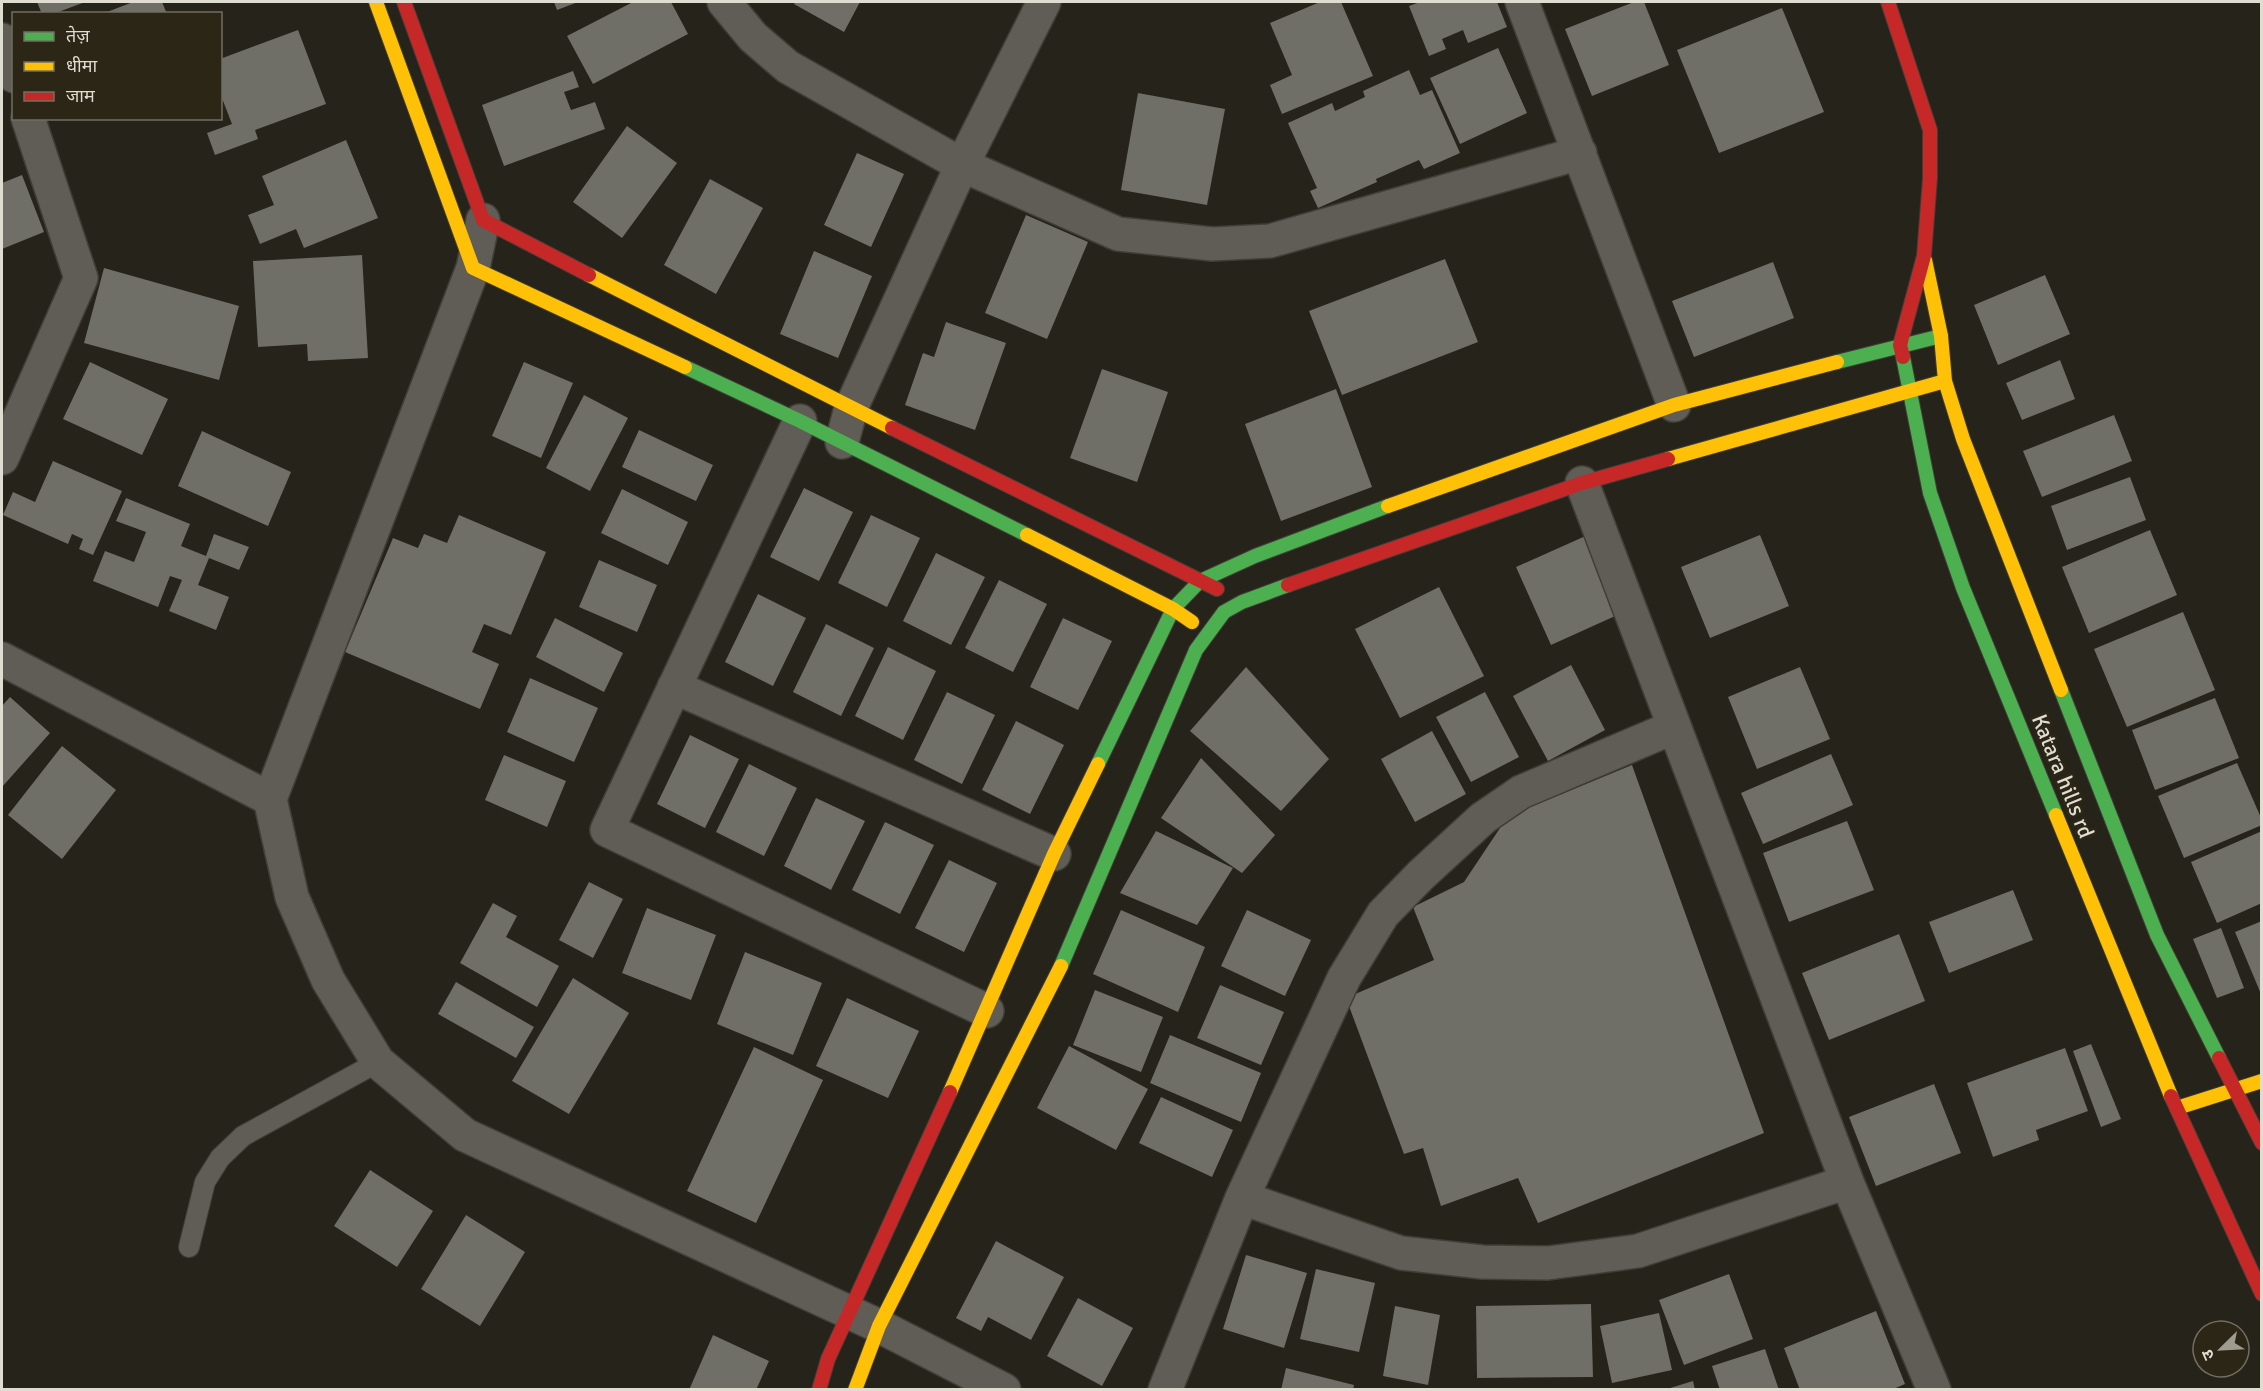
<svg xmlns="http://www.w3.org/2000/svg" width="2263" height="1391" viewBox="0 0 2263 1391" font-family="Signika,'Noto Sans Devanagari',sans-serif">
<rect width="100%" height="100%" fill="#26231a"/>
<path fill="#6f6f67" d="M37,2H85L53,14H42Z
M133,2H162L167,14H102Z
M554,2H578L557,10Z
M633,2H671L688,34L593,84L567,36Z
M795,2H860L844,32L794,4Z
M1320,2H1341L1373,76L1282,114L1270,85L1292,75L1270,23Z
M1420,2H1497L1507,27L1468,43L1463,30L1442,39L1446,49L1429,56L1409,6Z
M1634,2H1644L1669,65L1592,96L1565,29Z
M1782,8L1824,112L1719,153L1677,50Z
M298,30L326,104L255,130L258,139L215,155L207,133L232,124L220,93V59Z
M1498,48L1527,113L1460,144L1430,78Z
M1409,70L1420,95L1432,90L1460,153L1424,169L1419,160L1376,179L1377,182L1318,208L1310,191L1317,188L1288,123L1332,103L1335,111L1365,97L1363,91Z
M573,71L579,87L564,92L571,110L595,102L605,129L504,166L482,105Z
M1138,93L1225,109L1207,205L1121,190Z
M627,126L677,163L622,238L573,202Z
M346,140L378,218L304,248L296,229L260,244L248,215L274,205L262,176Z
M857,153L904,174L871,247L824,225Z
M22,175L44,232L2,249V183Z
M710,179L763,208L716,294L664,265Z
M1026,215L1088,242L1047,339L985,313Z
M814,251L872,276L838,358L780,334Z
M362,255L368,358L308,361L307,344L258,347L253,261Z
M1445,259L1478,342L1342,395L1309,311Z
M1773,262L1794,318L1694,357L1672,301Z
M104,268L239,306L219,380L84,343Z
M2045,275L2070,334L1998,365L1974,305Z
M946,322L1006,343L975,430L905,405L923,353L934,357Z
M2060,360L2075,399L2022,420L2006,383Z
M90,362L168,399L142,455L63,419Z
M524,362L573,383L541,458L492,436Z
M1102,369L1168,392L1137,482L1070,458Z
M1336,389L1372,487L1281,521L1245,424Z
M584,395L628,418L590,491L546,468Z
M2114,415L2132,461L2042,497L2023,451Z
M639,430L713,465L696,501L622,467Z
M202,431L291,472L268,526L178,486Z
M53,461L122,491L93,555L79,549L83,539L72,534L68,544L3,515L13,492L35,502Z
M2130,477L2146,520L2067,550L2051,506Z
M804,488L853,512L819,581L770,557Z
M622,489L688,522L668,565L601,533Z
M126,498L190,524L181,546L206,556L214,534L249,547L239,570L209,558L198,585L229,597L216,630L169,611L182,580L170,576L158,607L93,581L105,551L134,562L146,532L116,521Z
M459,515L546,552L511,635L484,624L472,652L499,664L480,709L345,652L393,538L418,548L424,534L447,543Z
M871,515L920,538L887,607L838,583Z
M2150,530L2177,595L2089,633L2062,567Z
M1590,534L1624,612L1551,645L1516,567Z
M1760,535L1789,606L1710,638L1681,567Z
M936,553L985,577L951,645L903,621Z
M599,560L657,585L637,632L579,607Z
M999,580L1047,604L1013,672L965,648Z
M1439,587L1484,676L1400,718L1355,629Z
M758,594L806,618L773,686L725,662Z
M2183,612L2215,690L2127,727L2094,649Z
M555,618L623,653L604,692L536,657Z
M1063,618L1112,641L1078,710L1030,687Z
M826,624L874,648L841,716L793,692Z
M888,647L936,671L903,740L855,716Z
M1571,665L1605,730L1548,761L1513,696Z
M1246,667L1329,759L1281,811L1190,731Z
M1800,667L1830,739L1757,769L1728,697Z
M530,678L598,708L574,762L507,732Z
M947,692L995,715L962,784L914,760Z
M1485,692L1519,757L1471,782L1436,717Z
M10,697L50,733L2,787V706Z
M2215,698L2239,758L2155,790L2132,730Z
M1016,721L1064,745L1030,814L982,790Z
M1432,731L1466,794L1415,822L1381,759Z
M690,735L739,759L705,828L657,804Z
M62,746L116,790L62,859L8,815Z
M1831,754L1853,805L1763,844L1741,793Z
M504,755L566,781L547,827L485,800Z
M1201,758L1275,835L1242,873L1161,818Z
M2237,763L2262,820V825L2184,858L2158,796Z
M749,764L797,788L764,856L716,832Z
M1632,765L1764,1133L1538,1223L1518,1178L1441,1206L1423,1148L1404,1154L1346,998L1434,960L1413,907L1464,882L1508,816Z
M816,798L865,821L831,890L784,866Z
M1847,821L1874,890L1789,922L1763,853Z
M885,822L934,845L900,914L852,890Z
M1156,831L1233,868L1197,925L1120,893Z
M2262,831V903L2217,923L2191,862Z
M949,860L997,883L964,952L915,928Z
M589,882L623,899L593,958L559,940Z
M2013,890L2033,940L1949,973L1929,922Z
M493,903L517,916L506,937L559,966L537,1007L460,963Z
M647,908L716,935L691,1000L622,973Z
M1121,910L1205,947L1178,1012L1093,974Z
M1247,910L1311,940L1285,996L1221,966Z
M2262,921V994H2261L2235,932Z
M2221,928L2244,988L2217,998L2193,939Z
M1899,934L1925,1001L1829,1040L1802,973Z
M745,952L822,983L793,1055L717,1024Z
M573,978L629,1013L569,1114L512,1081Z
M456,982L534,1027L516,1058L438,1014Z
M1220,985L1284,1012L1261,1065L1197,1038Z
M1095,990L1163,1017L1141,1072L1073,1045Z
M847,998L919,1031L888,1098L816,1066Z
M1170,1035L1261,1073L1241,1122L1150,1083Z
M2091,1044L2121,1119L2101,1127L2073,1051Z
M1069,1046L1148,1089L1116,1150L1037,1108Z
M754,1047L823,1080L756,1223L687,1191Z
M2065,1048L2088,1111L2036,1130L2039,1140L1993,1157L1967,1083Z
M1934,1084L1961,1153L1876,1186L1849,1117Z
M1161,1097L1233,1130L1212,1177L1139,1143Z
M370,1170L433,1211L397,1267L334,1226Z
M466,1215L525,1252L480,1326L421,1289Z
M996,1241L1064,1277L1031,1340L988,1317L981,1331L956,1318Z
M1246,1255L1307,1273L1284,1348L1223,1329Z
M1316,1269L1375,1283L1359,1352L1300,1339Z
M1729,1274L1753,1339L1684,1365L1659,1300Z
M1078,1298L1133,1328L1102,1386L1047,1356Z
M1591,1304L1593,1377L1477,1378L1476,1306Z
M1395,1306L1440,1315L1428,1385L1383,1376Z
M1876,1311L1905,1384L1891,1390H1800L1784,1348Z
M1659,1313L1672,1370L1612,1383L1600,1326Z
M713,1335L769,1361L756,1390H689Z
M1765,1349L1779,1390H1720L1712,1366Z
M1286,1368L1354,1385L1353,1390H1281Z
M1693,1381L1695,1390H1667V1389Z"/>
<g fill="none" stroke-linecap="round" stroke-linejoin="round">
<g stroke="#403e37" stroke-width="22">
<path id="lane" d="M189,1247L205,1182L220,1158L243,1136L378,1062"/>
</g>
<g stroke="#403e37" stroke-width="36">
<path id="street" d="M724,2L753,37L788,67L962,165L1118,234L1212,244L1270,241L1580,153
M1522,2L1674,405
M2,40L14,76
M483,220L473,268L270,799L292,897L328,980L378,1062L465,1135L879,1326L1004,1390
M800,421L607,830L987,1011
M842,442L851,408L962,165L1044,2
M2,458L81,278L28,118
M1582,483L1847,1182L1934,1390
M2,659L270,799
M674,687L1054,854
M1242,1198L1401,1253L1482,1262L1548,1263L1638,1251L1847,1182
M1165,1390L1242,1198L1344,978L1383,914L1421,875L1483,818L1521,792L1674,727"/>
</g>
<g stroke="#403e37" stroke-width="16">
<path id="fast" d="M1903,357L1930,493L1963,588L2056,815
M1837,362L1941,336
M685,367L800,421L1027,535
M2061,690L2157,935L2219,1058
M1098,764L1173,609L1200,581L1255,556L1388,506
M1061,966L1196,650L1224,612L1242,602L1288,585"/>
</g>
<g stroke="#403e37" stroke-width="16">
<path id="slow" d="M376,2L473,268L685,367
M1925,260L1941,336L1945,381L1963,439L2061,690
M589,275L892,428
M1668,459L1945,381
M1388,506L1674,405L1837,362
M1027,535L1173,609L1192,622
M2056,815L2171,1096
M950,1092L1054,854L1098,764
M2177,1108L2262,1081
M855,1390L879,1326L1061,966"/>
</g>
<g stroke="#403e37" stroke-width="16">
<path id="jam" d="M404,2L483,220L589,275
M1888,2L1930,130V178L1924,256L1900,345L1903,357
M892,428L1217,589
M1288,585L1582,483L1668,459
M2219,1058L2262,1143
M2171,1096L2262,1294
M819,1390L828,1359L950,1092"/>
</g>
<use href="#lane" stroke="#5f5d56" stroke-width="20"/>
<use href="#street" stroke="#5f5d56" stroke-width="33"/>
<use href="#fast" stroke="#4caf50" stroke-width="14"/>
<use href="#slow" stroke="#ffc107" stroke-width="14"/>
<use href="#jam" stroke="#c62828" stroke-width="14"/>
</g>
<g text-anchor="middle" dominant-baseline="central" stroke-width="6" stroke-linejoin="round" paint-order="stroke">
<g font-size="22" fill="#dfdcd1" stroke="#2b2615">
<text transform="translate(2063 776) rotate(68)">Katara hills rd</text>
</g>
</g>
<rect width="2263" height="1391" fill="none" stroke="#dfdcd1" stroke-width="6"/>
<rect x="12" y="12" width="210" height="108" fill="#2b2615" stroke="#736f60" stroke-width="1.5"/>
<rect x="24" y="32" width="30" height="9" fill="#4caf50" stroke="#736f60" stroke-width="1.5"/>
<text x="66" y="42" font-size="18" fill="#dfdcd1">तेज़</text>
<rect x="24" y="62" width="30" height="9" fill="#ffc107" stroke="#736f60" stroke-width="1.5"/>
<text x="66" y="72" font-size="18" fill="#dfdcd1">धीमा</text>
<rect x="24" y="92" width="30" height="9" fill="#c62828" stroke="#736f60" stroke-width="1.5"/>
<text x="66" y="102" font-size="18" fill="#dfdcd1">जाम</text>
<g transform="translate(2221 1349) rotate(246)"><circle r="28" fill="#2b2615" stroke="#736f60" stroke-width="1.5"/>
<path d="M0-4.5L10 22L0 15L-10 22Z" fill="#9e9b91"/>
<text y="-9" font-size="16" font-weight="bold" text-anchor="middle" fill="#dfdcd1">उ</text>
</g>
</svg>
